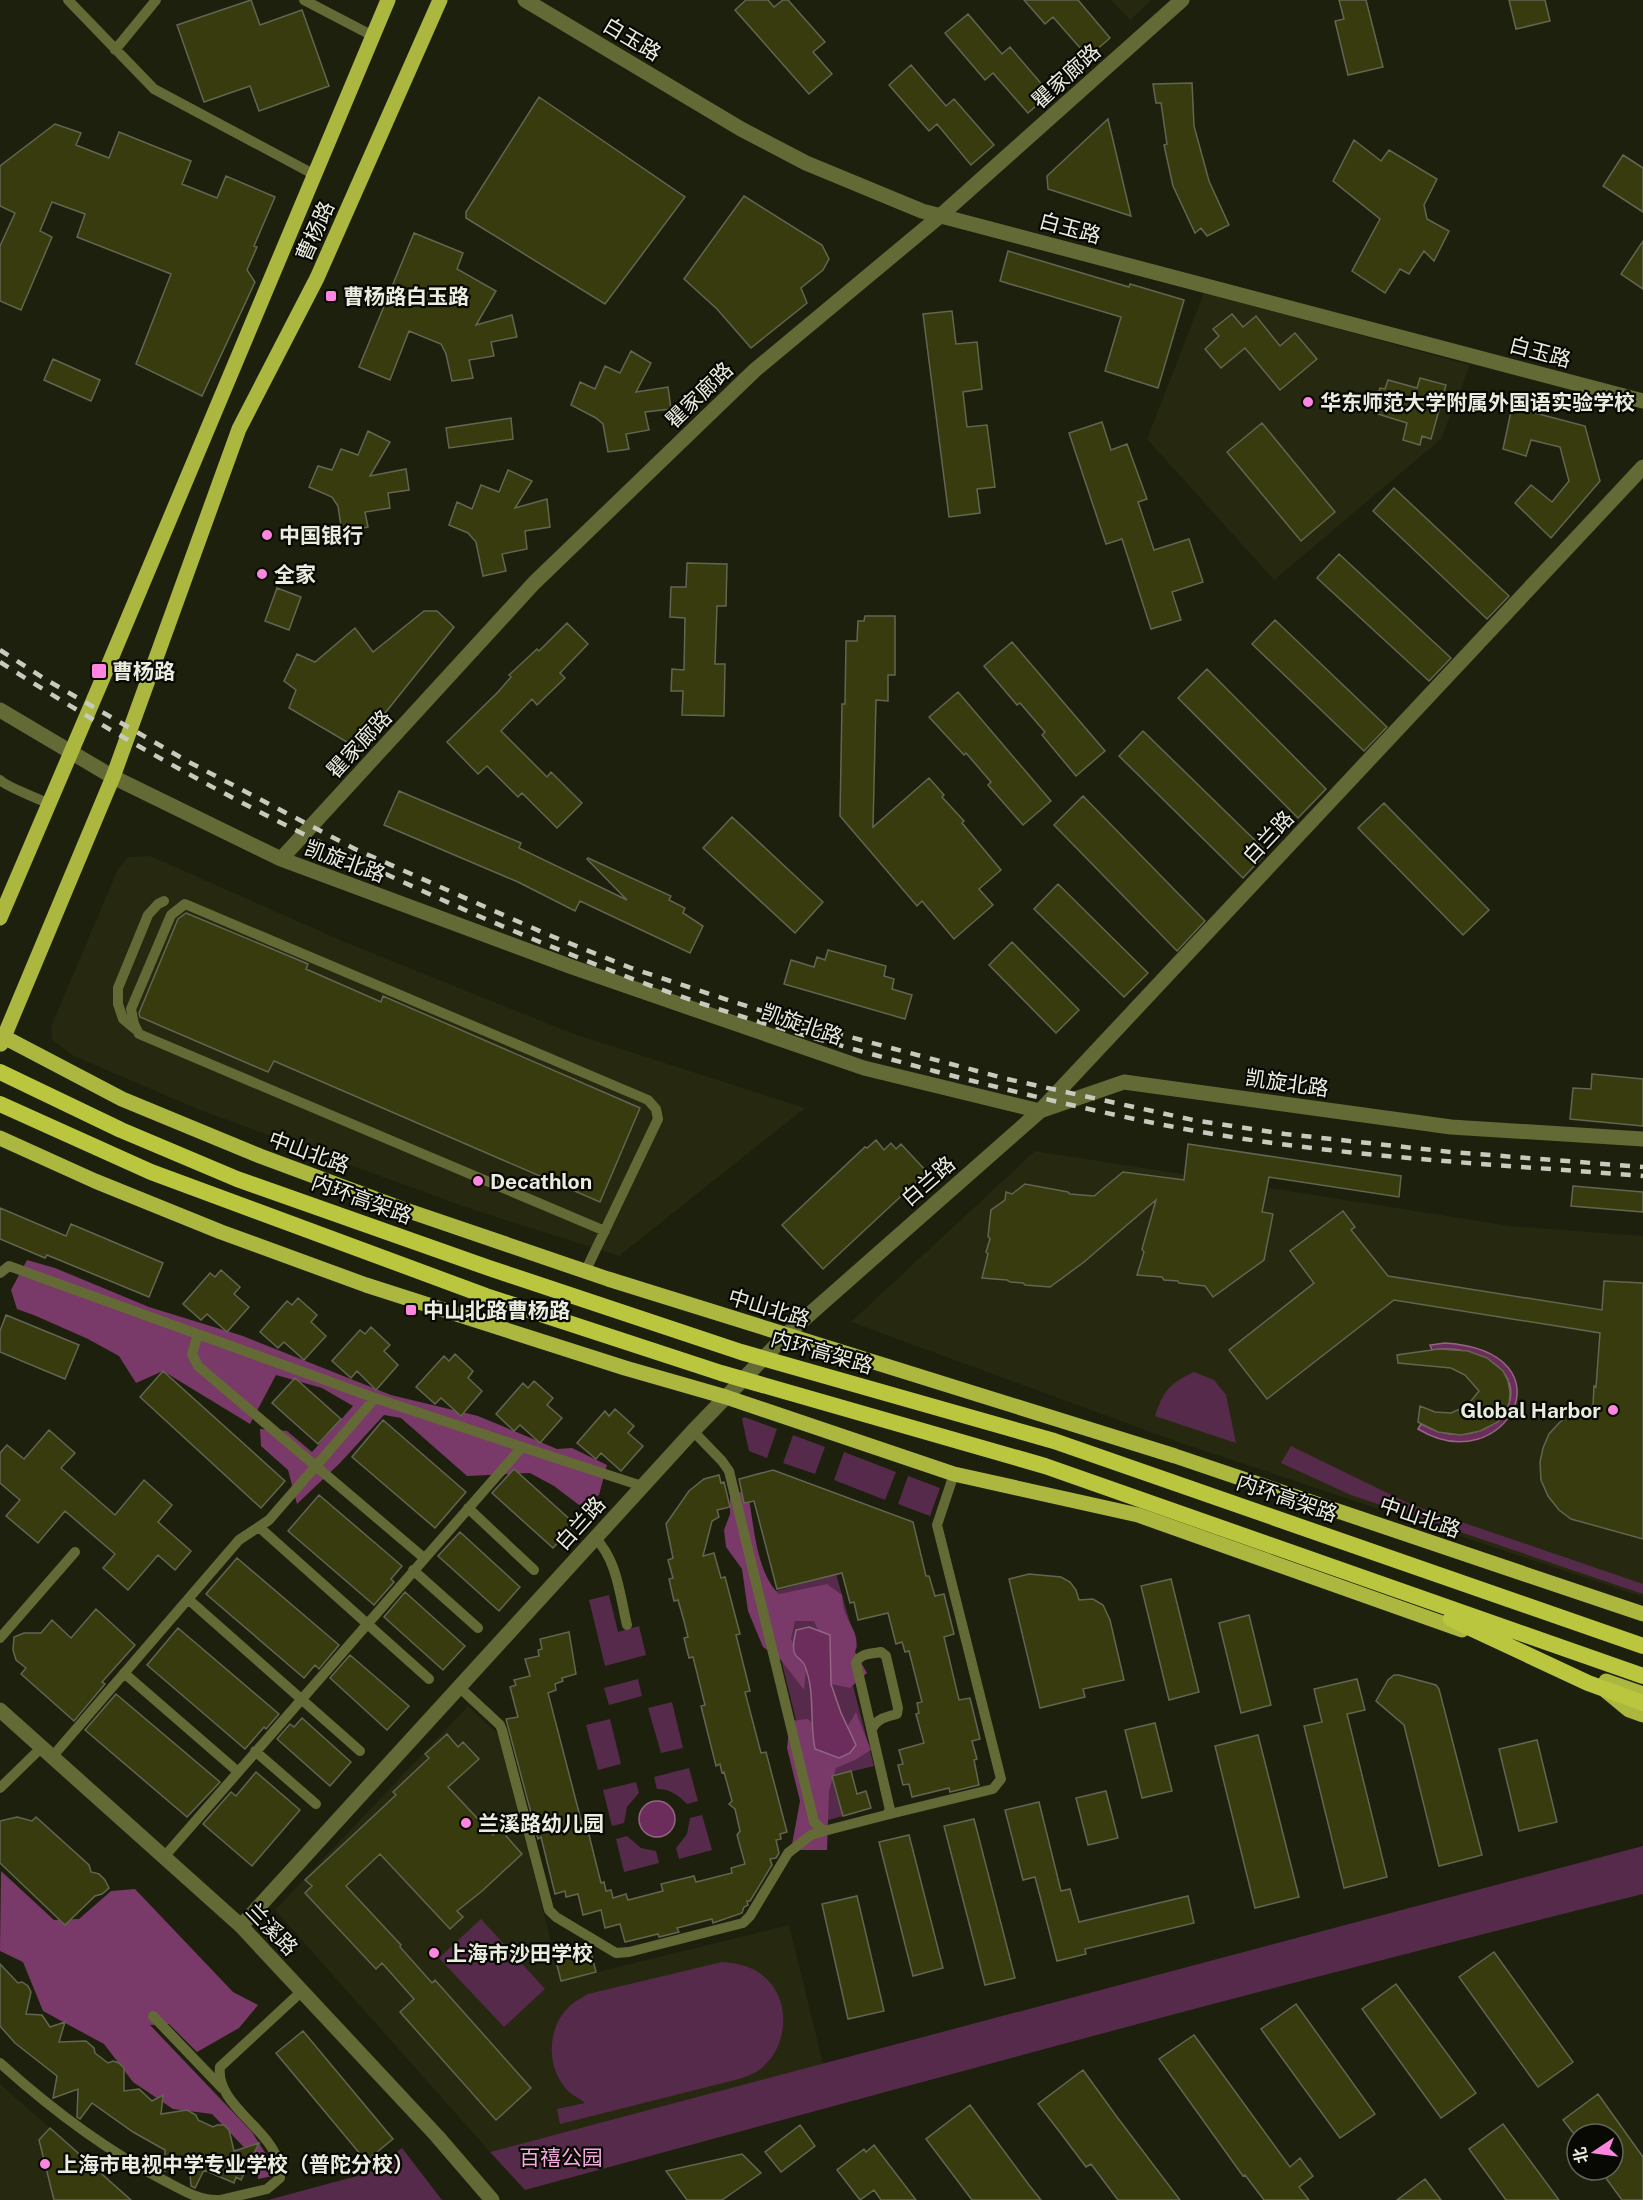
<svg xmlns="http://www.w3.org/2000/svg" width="1643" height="2200" viewBox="0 0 1643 2200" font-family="'Public Sans','Noto Sans SC',sans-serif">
<rect width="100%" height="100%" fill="#1d200d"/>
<path fill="#26290f" d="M1111,0H1151L1130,20Z
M1204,293L1470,365L1441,439L1274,580L1147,439Z
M150,856L347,943L571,1033L805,1108L619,1256L465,1207L200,1110L74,1056L52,1040L51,1027L118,869L128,857Z
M1035,1151L1510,1226L1643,1236V1597L1178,1442L851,1322Z
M468,1706L498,1734L561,1981L789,1925L823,2064L490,2152L275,1910Z
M0,2084L50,2128L131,2200H0Z"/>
<path fill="#562a4b" d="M1194,1372L1214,1380L1226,1395L1236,1443L1155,1416C1164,1390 1169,1384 1194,1372Z
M744,1417L777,1429L767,1458L749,1451L742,1419Z
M793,1435L825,1447L815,1474L783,1463Z
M1291,1446L1412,1505L1643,1584V1594L1351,1495L1281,1463Z
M844,1452L896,1472L885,1500L834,1480Z
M908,1476L940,1488L930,1516L898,1504Z
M836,1574L857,1647L848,1667L874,1766L833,1776L843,1816L825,1821L819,1814L765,1594Z
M609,1595L618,1632L639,1626L646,1655L605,1666L589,1600Z
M638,1679L642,1696L609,1705L604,1688Z
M672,1702L683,1748L661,1753L648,1708Z
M610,1719L621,1764L598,1770L586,1725Z
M689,1768L698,1801L687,1804C678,1795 670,1789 657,1789L654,1777Z
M636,1782L639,1793L627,1807L624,1823L612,1826L603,1790Z
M702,1815L712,1850L679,1859L676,1848L687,1834L690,1818Z
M627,1836L641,1848L656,1851L659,1863L624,1872L616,1839Z
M1643,1846V1894C1269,1986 897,2089 525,2190L490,2152Z
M481,1919L545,1989L504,2027L439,1958Z
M722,1962C735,1963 747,1965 758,1972C793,1994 791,2050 756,2072C751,2075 744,2077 739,2079L560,2124L557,2109L585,2103C580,2099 574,2096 569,2092C545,2068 546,2026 572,2004C577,2000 583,1997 588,1994Z
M402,2148L442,2200H268L368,2173Z"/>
<path fill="#793969" d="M27,1260L55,1268L149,1307L243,1336L391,1395L478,1416L557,1449L572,1448L607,1465L599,1495L579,1505L554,1486L530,1473L467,1476L401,1418L384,1415L340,1463L297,1504L288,1470L261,1446L260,1429L287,1431L312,1452L353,1406L322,1388L276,1375L250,1424L163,1371L136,1383L119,1356L88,1339L36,1316L17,1309L11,1290Z
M740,1492L749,1499C754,1528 757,1573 779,1594L827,1584L842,1595C843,1602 843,1609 846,1615C852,1628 860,1637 855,1652L867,1673L850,1688L831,1684L827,1652L814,1621H795L791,1639L806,1671L804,1690L781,1660L763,1647L748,1611L742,1569L726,1547L724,1530L730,1514V1498Z
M856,1712L871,1750L855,1760L836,1768L829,1791L827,1850H791L800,1801L787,1748L790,1721L808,1719L825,1736L841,1737Z
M1,1871L54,1920L79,1919L111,1891L135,1889L233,1992L258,2005L239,2028L197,2052L169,2024L150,2025L252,2132L269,2159L272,2176L258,2179L259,2163L212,2114L173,2109L133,2082L104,2044L43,2011L23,1962L0,1951Z"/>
<path fill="#6c2d5d" stroke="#926684" stroke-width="1.5" d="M1445,1343C1576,1352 1505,1482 1418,1429L1421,1424C1490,1462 1551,1383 1477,1355C1462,1349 1447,1348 1432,1350L1430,1345Z
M809,1627L830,1635L831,1684L841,1713L856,1745L850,1753L839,1758L815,1749C809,1721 816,1691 804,1664C802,1660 797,1658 795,1654C791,1647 795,1637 796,1630Z
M639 1819a18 18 0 1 1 36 0a18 18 0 1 1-36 0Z"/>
<path fill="#373b0e" stroke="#626651" stroke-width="1.5" d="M251,0L260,25L302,10L329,86L259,111L250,86L204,102L177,25Z
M746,0H768L774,7L783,0H788L825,42L813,52L832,74L809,94L735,10Z
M1024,0H1078L1110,38L1088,57L1053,17L1045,24Z
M1339,0H1366L1383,67L1348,75L1335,21L1344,19Z
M1509,0H1545L1550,21L1516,29Z
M968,14L1002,54L1010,47L1050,94L1028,113L993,73L985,80L945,33Z
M911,65L946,106L954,99L994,145L971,165L937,124L929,131L889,85Z
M1192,83L1194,126L1209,181L1229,225L1207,236L1201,228L1195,233L1173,186L1164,145L1167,144L1161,103H1156L1153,84Z
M539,97L685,197L605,304L466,218V212Z
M1108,119L1131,216L1048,189L1047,176Z
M55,124L81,133L76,145L109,158L119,132L191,161L182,184L217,198L226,176L275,197L254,246L257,247L247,270L255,282L202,396L136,364L171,274L77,237L85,214L52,202L40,231L52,237L21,310L0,301V246L15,213L0,206V166Z
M1354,140L1381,161L1389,150L1437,179L1424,205L1427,219L1449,231L1434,261L1424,251L1409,274L1400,269L1385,293L1352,271L1380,219L1333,181Z
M1623,155L1643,168V212L1603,186Z
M744,196L822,245L829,259L823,270L801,288L807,303L751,348L717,309L684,279Z
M414,233L463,253L457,269L496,291L476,325L512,315L517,337L491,342L494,356L469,360L473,378L452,381L446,354L441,344L409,331L390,380L359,367Z
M1643,241V289L1621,274Z
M1008,251L1129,287L1130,284L1184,300L1158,388L1105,371L1121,317L1000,281Z
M952,311L956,344L977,342L982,389L963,392L967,427L987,425L995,487L977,489L980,513L949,517L923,314Z
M1232,314L1243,327L1256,316L1280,346L1295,333L1317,359L1280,390L1245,348L1221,368L1205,349L1219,336L1213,329Z
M631,351L651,363L636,392L668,387L671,409L645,412L649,430L626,434L629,449L608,452L603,424L596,418L571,405L580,382L595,389L605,366L620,373Z
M53,359L100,380L91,401L44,380Z
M1420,378L1446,385L1431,439L1422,436L1420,445L1403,440L1407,423L1378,414L1380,408L1375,406L1380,388L1385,389L1388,380L1417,388Z
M1512,407L1585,426L1600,481L1551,538L1515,503L1531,485L1552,502L1569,481L1560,447L1531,440L1526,456L1503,449Z
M511,418L513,439L449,448L446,428Z
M1102,422L1111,450L1127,444L1147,499L1138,502L1154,550L1189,539L1203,582L1172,592L1181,620L1151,629L1122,539L1106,544L1069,433Z
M1262,423L1335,512L1301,541L1227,452Z
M368,431L390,442L370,476L406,469L409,490L388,493L390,508L365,512L368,527L342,533L338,506L332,497L309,487L318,466L332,470L341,449L358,455Z
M508,470L532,481L515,508L547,499L550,527L525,531L527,549L502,554L506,571L483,576L476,542L468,533L449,525L457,502L472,509L481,485L499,492Z
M1394,488L1509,596L1487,619L1373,511Z
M1339,554L1451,658L1429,681L1317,578Z
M687,563L727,564L726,606H717L715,664H725L724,716L682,715L683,691H671L672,669L684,670L685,618L670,617L671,587H686Z
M277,588L301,597L289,630L265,621Z
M424,611H437L454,627L357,748L289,708L296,690L284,681L297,654L315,662L355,628L373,652Z
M865,616H895V675H888V701L876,700L873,827L929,778L944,795L942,797L964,821L962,823L1001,870L979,889L993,905L954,939L922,901L917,906L840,816L842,704H845L846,641H857L858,621H864Z
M1275,620L1387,727L1364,751L1252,644Z
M567,623L588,644L560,673L565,678L537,705L532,699L501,731L547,777L551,772L582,803L557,828L522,793L518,797L487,766L478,774L447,742L498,692L511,677L509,675L537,649L539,651Z
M1012,642L1105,751L1076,776L1042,735L1045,732L1020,703L1017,705L984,666Z
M1207,669L1326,789L1298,818L1178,698Z
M958,692L1051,801L1023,825L988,785L991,782L966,753L964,755L929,717Z
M1143,731L1267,852L1243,878L1119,756Z
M399,791L521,843L519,848L627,900L587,859L588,858L671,896L669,900L685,908L683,913L703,926L690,953L580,901L575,911L518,882L384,825Z
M1083,796L1205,921L1177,951L1054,825Z
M1384,803L1489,910L1463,935L1358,828Z
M732,817L823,902L795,933L703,848Z
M1058,884L1148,973L1124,997L1034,909Z
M186,913L308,964L306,969L381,1002L383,996L640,1108L600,1202L274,1061L268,1072L140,1017L139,1013L178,919Z
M1012,942L1079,1010L1056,1033L989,965Z
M828,950L886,966L884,976L894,979L892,989L912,995L905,1019L784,984L791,960L814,967L817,957L825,960Z
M1592,1074L1643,1079V1126L1570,1119L1573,1088L1591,1089Z
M876,1140L884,1150L891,1143L896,1149L901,1144L927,1172L823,1269L782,1225L865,1147L867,1148Z
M1188,1144L1401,1176L1399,1197L1269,1177L1262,1212L1273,1214L1264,1260L1213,1297L1205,1286L1179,1283L1178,1281L1164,1280L1162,1277L1137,1275L1144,1252L1142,1249L1156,1200L1084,1262L1050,1287L1025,1285L1023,1283L1010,1282L1007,1280L982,1278L988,1254L986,1252L990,1239L988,1236L991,1210L1005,1200L1006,1192L1012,1194L1025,1184L1068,1192L1070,1194L1094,1196L1123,1172L1184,1180Z
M1573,1186L1643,1192V1212L1571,1206Z
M0,1208L66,1236L71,1224L163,1263L149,1297L47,1255L45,1258L0,1239Z
M1343,1211L1355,1227L1351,1230L1388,1276L1602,1310L1604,1281L1643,1283V1539L1571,1519L1559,1510L1548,1496L1541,1480L1540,1462L1543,1448L1549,1434L1559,1423L1570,1414L1593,1406L1594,1386L1596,1387L1600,1333L1394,1300L1267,1399L1229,1350L1314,1283L1290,1251Z
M221,1270L240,1287L234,1294L249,1307L227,1332L207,1314L201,1320L183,1304L210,1273L215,1277Z
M298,1298L317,1315L311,1322L326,1336L304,1360L284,1342L278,1348L260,1332L287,1301L292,1305Z
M6,1315L79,1345L65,1379L0,1352V1331Z
M371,1327L390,1345L384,1351L398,1365L376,1390L357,1371L351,1378L332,1361L360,1330L365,1334Z
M1439,1349L1468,1351L1487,1358L1503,1371L1508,1381L1510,1393L1509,1403L1505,1413L1498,1422L1480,1431L1461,1435L1438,1432L1418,1422L1420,1406L1435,1412L1451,1413L1467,1406L1479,1391L1465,1375L1451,1368L1398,1363L1397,1355Z
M455,1354L473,1371L468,1378L482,1391L461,1416L441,1398L435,1404L416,1387L444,1356L449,1361Z
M163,1371L285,1481L261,1508L140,1397Z
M295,1378L341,1419L318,1444L272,1403Z
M534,1381L553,1398L547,1405L562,1418L540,1443L520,1425L514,1431L496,1414L523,1383L528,1388Z
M615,1409L634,1426L628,1433L643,1446L621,1471L601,1453L596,1459L577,1443L605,1411L609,1416Z
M383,1420L466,1492L435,1528L352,1457Z
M49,1430L75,1453L61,1468L115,1515L144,1480L172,1505L158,1522L191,1551L175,1570L158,1555L128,1590L103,1568L115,1554L65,1511L38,1543L6,1516L20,1500L0,1483V1453L7,1445L24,1459Z
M514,1469L575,1524L553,1548L492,1493Z
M773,1470L913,1522L926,1576H929L935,1596L944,1594L954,1634L944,1637L959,1700L970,1698L980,1739L972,1741L977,1759L974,1760L979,1785L950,1792L949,1788L912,1797L909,1784L903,1785L898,1765L903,1764L899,1750L924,1743L916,1714L919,1713L917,1703L922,1702L909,1651L905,1652L902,1642L896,1644L888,1613L858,1620L854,1602L850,1603L842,1573L777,1589L754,1501L744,1503L739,1479Z
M719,1475L721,1483L724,1482L730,1507L717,1510L719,1517L712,1521L703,1556L714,1553L721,1578L725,1577L740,1634L736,1635L750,1691L745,1692L761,1753L766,1752L787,1832L780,1834L781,1839L776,1840L779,1853L776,1858L770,1859L772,1865L750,1901H747L748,1905L744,1907L742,1913L713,1923L712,1919L677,1928L679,1932L659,1937L658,1934L625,1942L620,1924L605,1928L601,1910L583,1915L578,1894L566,1897L565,1891L555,1894L541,1837L538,1839L506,1719L518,1717L510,1687L516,1685L514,1680L530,1676L525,1659L539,1656L538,1650L542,1649L540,1639L569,1632L576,1674L562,1678L563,1681L555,1684L556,1690L548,1693L582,1824L586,1823L601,1883L604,1882L606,1891L611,1890L613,1898L626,1894L628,1900L663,1891L661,1884L694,1876L696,1882L732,1873L731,1868L745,1864L737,1835L740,1831L735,1809L729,1804L732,1801L724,1772L722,1773L720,1764L716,1766L701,1706L705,1705L693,1657L689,1658L684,1638L688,1637L684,1621L678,1600L674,1601L669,1579L673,1578L668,1560L673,1558L666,1524L689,1491L704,1479Z
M319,1495L402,1566L391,1579L394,1582L374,1605L288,1531Z
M460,1532L520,1587L499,1611L438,1556Z
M237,1558L339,1645L319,1669L315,1665L304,1678L206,1594Z
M1029,1574L1061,1577L1070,1582L1076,1590L1079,1600L1093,1599L1103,1605L1110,1620L1124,1680L1083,1689L1085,1697L1040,1708L1009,1579Z
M1171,1579L1199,1692L1169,1700L1141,1586Z
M405,1592L465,1646L443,1670L384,1617Z
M96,1609L135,1645L102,1682L105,1684L74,1721L21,1674L26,1668L16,1660L13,1650L14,1637L24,1633H41L52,1620L71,1638Z
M1249,1615L1271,1705L1241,1713L1219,1623Z
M178,1628L279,1714L266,1729L264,1727L245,1749L147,1665Z
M350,1655L409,1706L387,1730L330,1678Z
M1394,1675H1399L1436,1685L1439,1689L1482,1855L1439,1866L1404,1725L1376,1701L1388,1680Z
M1357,1679L1365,1710L1347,1714L1387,1877L1344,1888L1304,1726L1322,1722L1314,1689Z
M116,1694L220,1782L187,1817L85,1730Z
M302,1718L351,1762L330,1786L277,1739L290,1724L294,1727Z
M1155,1723L1172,1791L1142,1798L1125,1730Z
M447,1734L458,1747L463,1742L479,1759L448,1787L493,1835L500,1829L522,1854L482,1891L457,1911L463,1917L450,1929L380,1854L346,1886L401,1945L400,1947L432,1983L435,1980L531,2088L496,2120L400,2012L414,1999L382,1963L376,1969L305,1893L312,1886L305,1880L396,1795L393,1792L429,1758L425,1754Z
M1258,1735L1299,1897L1255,1908L1215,1746Z
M1537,1740L1557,1822L1519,1831L1499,1749Z
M851,1771L857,1794L866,1791L871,1808L843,1816L832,1776Z
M256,1772L300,1810L252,1866L203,1824L231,1792L236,1796Z
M1106,1791L1118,1838L1088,1845L1076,1798Z
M1039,1802L1061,1891L1070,1889L1079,1922L1188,1896L1194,1923L1085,1949L1086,1954L1057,1961L1035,1877L1023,1880L1005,1810Z
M17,1817L32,1821L36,1817L89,1865L91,1872L99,1874L105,1880L109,1888L102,1894L95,1896L65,1925L0,1863V1821Z
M974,1819L1015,1978L985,1985L944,1826Z
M909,1835L943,1968L913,1976L879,1842Z
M857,1896L884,2011L848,2019L822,1904Z
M590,1948L596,1972L561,1981L555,1957Z
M1494,1952L1573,2062L1538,2087L1459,1977Z
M0,1964L18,1983L22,1982L28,1986L31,1992L26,2014L42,2015L50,2027L65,2022L59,2042L86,2041L94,2048L95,2053L108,2063L113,2061L119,2063L124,2068V2091L139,2089L152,2101L163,2095L161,2114L187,2110L196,2115L198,2120L213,2127L217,2125H224L229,2130L234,2151L259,2143L241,2180L236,2177L234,2183L204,2170L195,2188L191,2186L189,2158L165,2171V2150L133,2132L92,2103L80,2119L77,2117L78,2089L53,2098L57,2076L15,2043L0,2026Z
M1396,1984L1476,2093L1441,2118L1362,2009Z
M1296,2004L1375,2114L1340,2138L1261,2029Z
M303,2031L393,2139L366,2161L276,2053Z
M1194,2035L1290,2167L1300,2158L1313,2176L1299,2187L1309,2200H1264L1245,2175L1243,2176L1159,2059Z
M1083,2070L1117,2117L1180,2200H1118L1091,2164L1086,2167L1059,2131L1038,2104Z
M1598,2094L1643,2157V2200H1622L1600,2170H1613V2134H1574L1563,2120Z
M970,2105L1029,2185L1041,2200H972L926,2139Z
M1503,2124L1559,2200H1506L1469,2149Z
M800,2125L815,2146L781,2172L765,2152Z
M50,2128L131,2200H54L39,2140Z
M874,2145L916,2200H881L874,2190L860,2200L837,2170L864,2149L866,2152Z
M742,2154L761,2173L722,2200H687L666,2171Z
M1425,2179L1441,2200H1397Z"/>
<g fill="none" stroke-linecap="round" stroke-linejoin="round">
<path stroke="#646a35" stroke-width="10" d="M68,0L154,89L315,175
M304,0L373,36
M115,50L156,0
M0,780C6,787 38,798 49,804
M135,1029L123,1019L118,1004V988L148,915L158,904L164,901
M585,1272L658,1119L656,1109L648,1100L185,904L171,915L131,1009L134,1024L139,1034L605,1231
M0,1273L9,1266L375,1398
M198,1334L192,1354L198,1366L424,1558
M693,1431L722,1461L729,1471L814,1822L824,1831L886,1815L890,1810L856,1663C859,1653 872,1654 881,1652L886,1656L898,1708L897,1714C886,1717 877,1718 872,1729
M522,1447L642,1486
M468,1508L534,1570
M259,1527L429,1679
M595,1538C617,1559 620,1596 627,1625
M413,1570L478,1628
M188,1599L360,1751
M0,1638L75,1552
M124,1673L237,1771
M459,1687L500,1725L502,1730L549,1910L556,1917L616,1953L629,1952L743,1923L750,1916L788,1853L811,1835L824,1831
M255,1751L316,1804
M52,1757L239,1540L269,1520L375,1398L522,1447L164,1857
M0,1788L42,1747
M886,1815L993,1789L1001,1779L937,1525L954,1474
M153,2016L222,2088
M0,2063C50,2108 105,2150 165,2181C182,2190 198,2200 217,2200
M220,2200L267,2189L280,2178C280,2173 280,2168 279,2164C270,2128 215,2104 220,2067L302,1991"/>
<path stroke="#646a35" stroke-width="15" d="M525,0L741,129L806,163L922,211L1643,401
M0,710L113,777L281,859L572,967L864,1068L1040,1111L1124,1082L1451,1127L1643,1139
M281,859L534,583L755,370L940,216L1182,0
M241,1926L693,1431L786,1335L1040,1111L1643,467"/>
<path stroke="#646a35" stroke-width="15" d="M0,1710L241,1926L437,2136L492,2200"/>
<path stroke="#abb73e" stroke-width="15" d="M0,918L105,673L388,0
M0,1035L122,1099L260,1156L400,1208L608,1279L1175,1456L1643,1614
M1,1044L113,777L239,429L317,278L440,0
M0,1138L95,1181L221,1232L366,1285L625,1368L726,1397L954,1474L1138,1515L1462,1630
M1606,1681L1643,1694
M1606,1691L1629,1710L1643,1715"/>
<path stroke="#b9c63e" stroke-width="16" d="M0,1072L121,1130L237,1179L489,1268L741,1352L1054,1441L1643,1646
M0,1104L151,1172L486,1296L721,1373L1045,1466L1643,1676
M1451,1619L1588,1683L1643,1703"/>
<path stroke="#c8cabd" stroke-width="4.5" stroke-dasharray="10 10" stroke-linecap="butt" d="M0,650L45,679L187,761L355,849L544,933L631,968L734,1002L824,1030L1007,1079L1193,1120L1285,1134L1451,1152L1643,1167
M0,662C196,788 408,892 625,976C726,1015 830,1043 934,1071C1019,1093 1104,1114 1190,1130C1340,1157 1492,1164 1643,1176"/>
</g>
<g fill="#fe85e0" stroke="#080903" stroke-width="2">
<rect x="325" y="290" width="12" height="12" rx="3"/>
<circle cx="1308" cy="402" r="6"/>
<circle cx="267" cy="535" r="6"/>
<circle cx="262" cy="574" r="6"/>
<rect x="91" y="663" width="16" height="16" rx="3"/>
<circle cx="478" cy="1181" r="6"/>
<rect x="405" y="1304" width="12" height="12" rx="3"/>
<circle cx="1613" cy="1410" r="6"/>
<circle cx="466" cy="1823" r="6"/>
<circle cx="434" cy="1953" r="6"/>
<circle cx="45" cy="2164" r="6"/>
</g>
<g text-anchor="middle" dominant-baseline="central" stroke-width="4.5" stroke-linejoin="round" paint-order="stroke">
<g font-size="21" fill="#eaece0" stroke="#080903">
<text transform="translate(632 39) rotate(31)">白玉路</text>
<text transform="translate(1066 76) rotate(-42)">瞿家廊路</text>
<text transform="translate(1070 228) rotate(15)">白玉路</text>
<text transform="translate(315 231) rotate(-66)">曹杨路</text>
<text transform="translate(1540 352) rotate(15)">白玉路</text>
<text transform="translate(699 395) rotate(-44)">瞿家廊路</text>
<text transform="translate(359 744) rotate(-47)">瞿家廊路</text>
<text transform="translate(1268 837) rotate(-47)">白兰路</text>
<text transform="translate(345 861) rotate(20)">凯旋北路</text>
<text transform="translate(802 1024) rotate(19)">凯旋北路</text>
<text transform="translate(1287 1083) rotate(8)">凯旋北路</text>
<text transform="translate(309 1152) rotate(20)">中山北路</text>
<text transform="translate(928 1181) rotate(-41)">白兰路</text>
<text transform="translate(362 1199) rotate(20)">内环高架路</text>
<text transform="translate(769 1308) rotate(17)">中山北路</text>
<text transform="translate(822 1352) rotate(16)">内环高架路</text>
<text transform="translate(1287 1498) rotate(19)">内环高架路</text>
<text transform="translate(1420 1517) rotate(19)">中山北路</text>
<text transform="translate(580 1523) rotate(-48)">白兰路</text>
<text transform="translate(272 1929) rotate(46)">兰溪路</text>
</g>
<g font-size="21" font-weight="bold" fill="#eaece0" stroke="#080903" text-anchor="start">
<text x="343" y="296">曹杨路白玉路</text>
<text x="1320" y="402">华东师范大学附属外国语实验学校</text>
<text x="279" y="535">中国银行</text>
<text x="274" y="574">全家</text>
<text x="112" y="671">曹杨路</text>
<text x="490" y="1181">Decathlon</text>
<text x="423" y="1310">中山北路曹杨路</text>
<text x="1601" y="1410" text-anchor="end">Global Harbor</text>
<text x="478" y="1823">兰溪路幼儿园</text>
<text x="446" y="1953">上海市沙田学校</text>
<text x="57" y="2164">上海市电视中学专业学校（普陀分校）</text>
</g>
<g font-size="21" fill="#f5a9df" stroke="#080903">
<text x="561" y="2157">百禧公园</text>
</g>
</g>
<g transform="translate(1595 2152) rotate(257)"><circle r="28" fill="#080903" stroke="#62645b" stroke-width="1.5"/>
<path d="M0-4.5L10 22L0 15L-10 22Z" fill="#fe85e0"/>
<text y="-9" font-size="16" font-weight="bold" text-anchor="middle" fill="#eaece0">北</text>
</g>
</svg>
